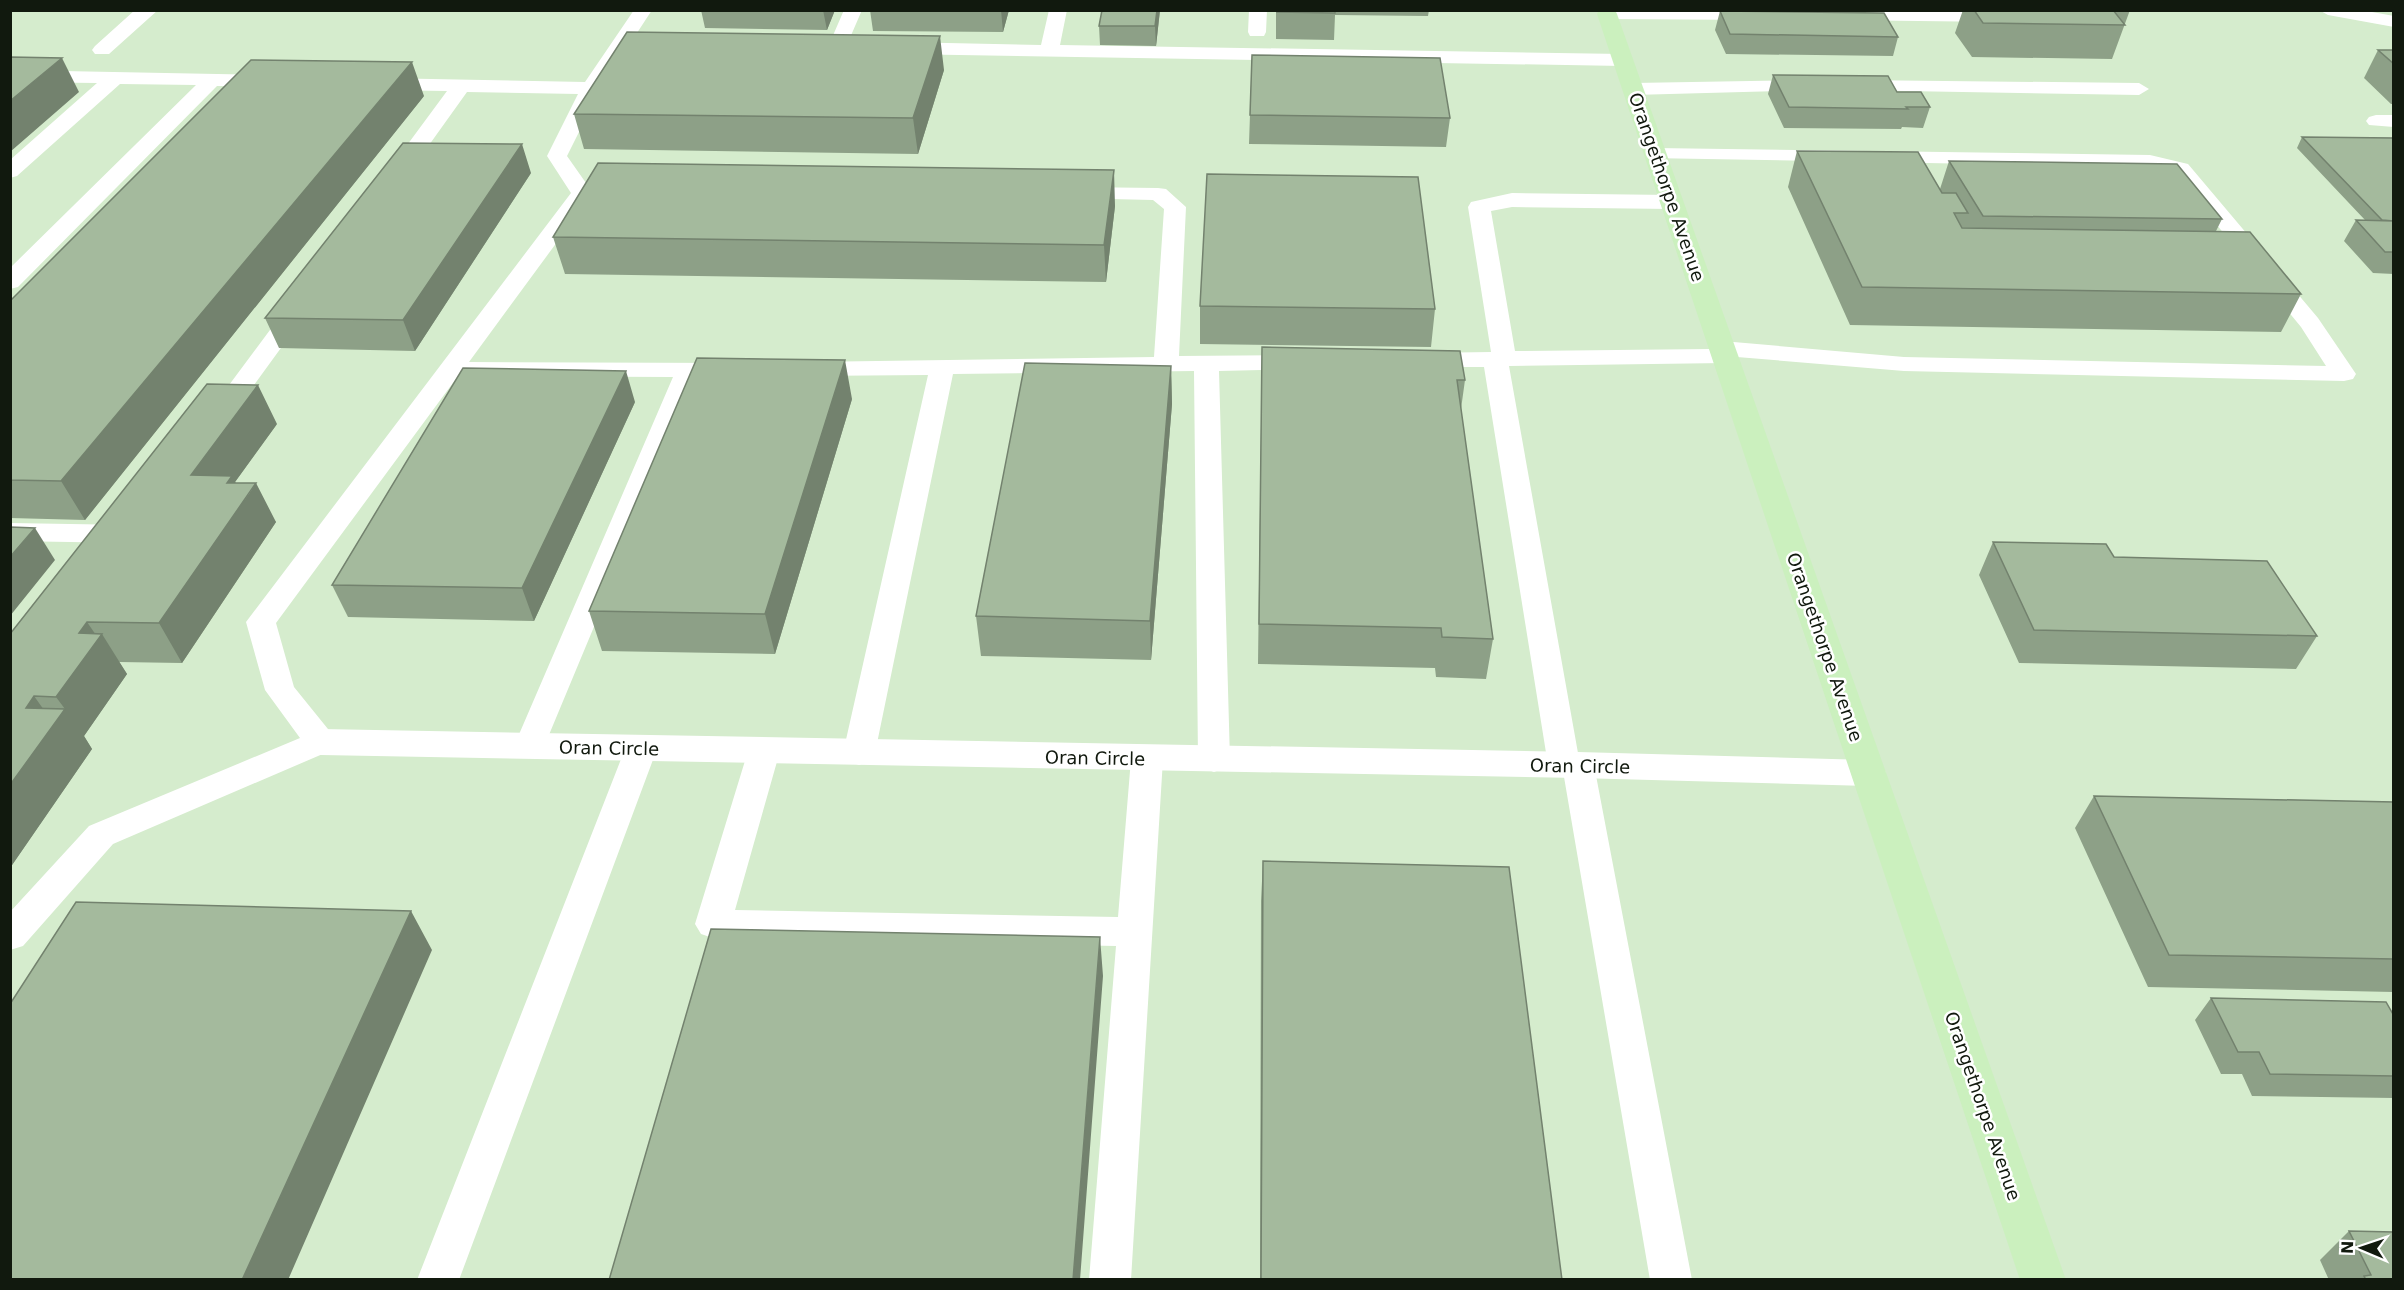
<svg xmlns="http://www.w3.org/2000/svg" width="2404" height="1290" viewBox="0 0 2404 1290" font-family="'DejaVu Sans',sans-serif">
<rect width="100%" height="100%" fill="#d5eccd"/>
<g fill="none" stroke-linecap="round" stroke-linejoin="round">
<path fill="#fff" fill-rule="evenodd" d="M634,10H652L601,88L567,156L593,193L469,362L732,363L741,365L744,370L741,375L698,377L541,754L530,758L519,754L514,746L673,377L458,376L276,623L294,687L332,734L337,742L332,750L113,844L23,946L10,950V912L89,826L300,738L265,690L246,622L571,193L547,156L578,94L467,92L404,180H388L385,175L447,91L379,90L369,84L379,78L585,82Z
M844,10H862L846,47L837,53L828,47Z
M1049,10H1067L1060,45L1623,54L1633,60L1623,66L900,54L891,48L900,42L1041,45Z
M1249,10H1267L1266,32L1264,36H1250L1248,32Z
M1600,10H1764L1769,15L1760,20L1607,19L1601,18L1598,14Z
M2319,10H2361L2394,16V27L2328,15Z
M1844,11L2000,12L2009,17L2000,22L1838,20L1835,16L1838,12Z
M10,70L271,75L281,81L271,87L217,86L18,287L10,289V268L196,85L120,84L17,176L10,178V160L97,83L10,82Z
M1810,80L1820,86L1817,90L1633,95L1623,89L1633,83Z
M1855,80L2139,83L2149,89L2139,95L1848,90L1845,86Z
M2376,115H2394V127L2369,125L2366,121L2369,117Z
M1655,148L2150,155L2188,164L2318,318L2356,374L2353,379L2344,381L1904,371L1737,357L1734,361L1725,363L1509,366L1578,753L1589,756L1594,765L1692,1280H1650L1564,777L1553,774L1548,765L1484,367H1422L1413,365L1410,360L1413,355L1422,353L1491,352L1468,207L1471,202L1512,193L1672,195L1680,197L1683,202L1680,207L1672,209L1512,207L1491,211L1515,351L1710,349L1713,343L1722,341L1904,357L2326,366L2301,327L2174,173L2150,167L1648,158L1645,154L1648,150Z
M1076,187L1158,188L1166,189L1186,207L1179,356L1302,355L1311,357L1314,362L1311,367L1302,369L1219,371L1230,760L1225,768L1214,772L1203,768L1198,760L1194,371L953,374L875,753L870,761L859,765L848,761L843,753L928,375L807,376L798,374L795,369L798,364L807,362L1154,357L1164,209L1153,200L1068,198L1065,193L1068,188Z
M298,301L306,303L310,308L227,422L218,425L209,422L205,417L209,412L290,303Z
M10,523L130,525L140,528L144,534L140,540L130,543L10,541Z
M641,737L652,741L657,749L459,1280H417L625,749L630,741Z
M764,739L775,743L780,751L735,910L1118,917L1131,759L1136,751L1147,747L1158,751L1163,759L1131,1280H1089L1116,946L713,938L701,934L695,924L748,751L753,743Z"/>
<path fill="#fff" fill-rule="evenodd" d="M135,10H158L109,54H95L92,50L95,46Z
M321,729L1578,752L1868,760L1881,764L1886,773L1881,782L1868,786L1578,778L321,755L309,751L304,742L309,733Z"/>
<path fill="#cbf0be" fill-rule="evenodd" d="M1599,10H1615L1617,14L2066,1280H2020L1597,14Z"/>
</g>
<path fill="#8da087" d="M701,10H835L827,30L705,28Z
M870,10H1009L1003,32L873,31Z
M1160,10L1156,46L1100,45L1099,26Z
M1276,10H1429L1428,16L1335,15L1334,40L1276,39Z
M1963,10H2130L2112,59L1972,57L1955,33Z
M1720,11L1898,37L1893,56L1726,54L1715,30Z
M2378,50H2394V104H2391L2364,78Z
M1252,55L1450,118L1446,147L1249,144Z
M944,70L918,154L584,149L574,114Z
M1773,75L1897,92L1930,107L1923,128L1902,127L1901,129L1784,128L1768,94Z
M424,96L85,520L10,518V301Z
M2302,137L2394,138V274L2373,273L2344,241L2356,220H2365L2297,148Z
M1797,151L1940,189L1949,161L2222,219L2216,231L2301,294L2281,332L1850,325L1788,187Z
M531,173L415,351L279,348L265,318Z
M1115,206L1106,282L565,274L553,237Z
M1200,306L1435,309L1431,347L1200,344Z
M1262,347L1465,380L1461,409L1493,639L1486,679L1436,677L1435,668L1258,664Z
M1171,366L1172,404L1151,660L981,656L976,616Z
M852,399L775,654L602,651L589,611Z
M635,402L534,621L348,617L332,585Z
M277,424L235,482L276,522L182,663L119,662L127,674L84,736L92,749L10,868V634Z
M1993,542L2114,557L2317,636L2296,669L2019,663L1979,575Z
M2094,796L2394,802V992L2148,987L2075,828Z
M1263,861L1562,1280H1260L1261,901Z
M2211,998L2394,1016V1098L2252,1096L2242,1074H2221L2195,1020Z
M2349,1231L2394,1280H2329L2320,1260Z"/>
<path fill="#73826e" d="M823,10H835L827,30Z
M1001,10H1009L1003,32Z
M1157,10H1160L1156,46L1155,26Z
M940,36L944,70L918,154L913,118Z
M62,58L79,92L10,152V101Z
M412,62L424,96L85,520L61,481Z
M522,144L531,173L415,351L403,320Z
M1114,170L1115,206L1106,282L1104,245Z
M845,360L852,399L775,654L765,614Z
M1171,366L1172,404L1151,660L1150,621Z
M626,371L635,402L534,621L522,588Z
M258,385L277,424L235,482L245,500L256,483L276,522L182,663L159,623L191,475Z
M35,528L55,560L10,616V557Z
M87,622L98,638L102,634L127,674L84,736L92,749L10,868V785L26,708L34,696L54,724L65,709L56,697L79,633Z
M411,911L432,950L288,1280H242Z
M1100,937L1103,976L1080,1280H1073Z"/>
<path fill="#a4ba9d" stroke="#73826e" stroke-width="1.5" d="M1102,10H1157L1155,26H1099Z
M1277,10H1335V13L1277,12Z
M1974,10H2113L2125,25L1983,23Z
M1720,11L1884,13L1898,37L1730,34Z
M627,32L940,36L913,118L574,114Z
M2378,50H2394V64Z
M1252,55L1440,58L1450,118L1250,115Z
M10,57L62,58L10,101Z
M251,60L412,62L61,481L10,480V301Z
M1773,75L1888,76L1897,92H1921L1930,107H1906L1908,109L1789,107Z
M2302,137L2394,138V221L2382,220Z
M403,143L522,144L403,320L265,318Z
M1797,151L1918,152L1942,193H1956L1968,213H1954L1962,228L2250,232L2301,294L1862,287Z
M1949,161L2177,164L2222,219L1983,216Z
M598,163L1114,170L1104,245L553,237Z
M1207,174L1418,177L1435,309L1200,306Z
M2356,220L2394,221V252H2385Z
M1262,347L1460,351L1465,380H1457L1493,639L1442,637L1441,628L1259,624Z
M697,358L845,360L765,614L589,611Z
M1025,363L1171,366L1150,621L976,616Z
M463,368L626,371L522,588L332,585Z
M207,384L258,385L191,475L232,476L227,483H256L159,623L87,622L79,633L102,634L56,697L34,696L26,708L65,709L10,785V634Z
M10,527L35,528L10,557Z
M1993,542L2106,544L2114,557L2267,561L2317,636L2034,630Z
M2094,796L2394,802V959L2169,955Z
M1263,861L1509,867L1562,1280H1261Z
M76,902L411,911L242,1280H10V1004Z
M711,929L1100,937L1073,1280H609Z
M2211,998L2386,1002L2394,1016V1076L2270,1074L2259,1052H2238Z
M2349,1231L2394,1232V1280H2366L2364,1276L2371,1275Z"/>
<g text-anchor="middle" dominant-baseline="central" stroke-width="5" stroke-linejoin="round" paint-order="stroke">
<g font-size="18" fill="#11190e" stroke="#fff">
<text transform="translate(1667 187) rotate(71)">Orangethorpe Avenue</text>
<text transform="translate(1825 647) rotate(71)">Orangethorpe Avenue</text>
<text transform="translate(609 748) rotate(1)">Oran Circle</text>
<text transform="translate(1095 758) rotate(1)">Oran Circle</text>
<text transform="translate(1580 766) rotate(1)">Oran Circle</text>
<text transform="translate(1983 1106) rotate(71)">Orangethorpe Avenue</text>
</g>
</g>
<rect width="2404" height="1290" fill="none" stroke="#11190e" stroke-width="24"/>
<g transform="translate(2362 1248) rotate(272)" stroke="#ffffff" stroke-width="4.5" paint-order="stroke">
<path d="M0-4.5L10 22L0 15L-10 22Z" fill="#11190e"/>
<text y="-9" font-size="16" font-weight="bold" text-anchor="middle" fill="#11190e">N</text>
</g>
</svg>
